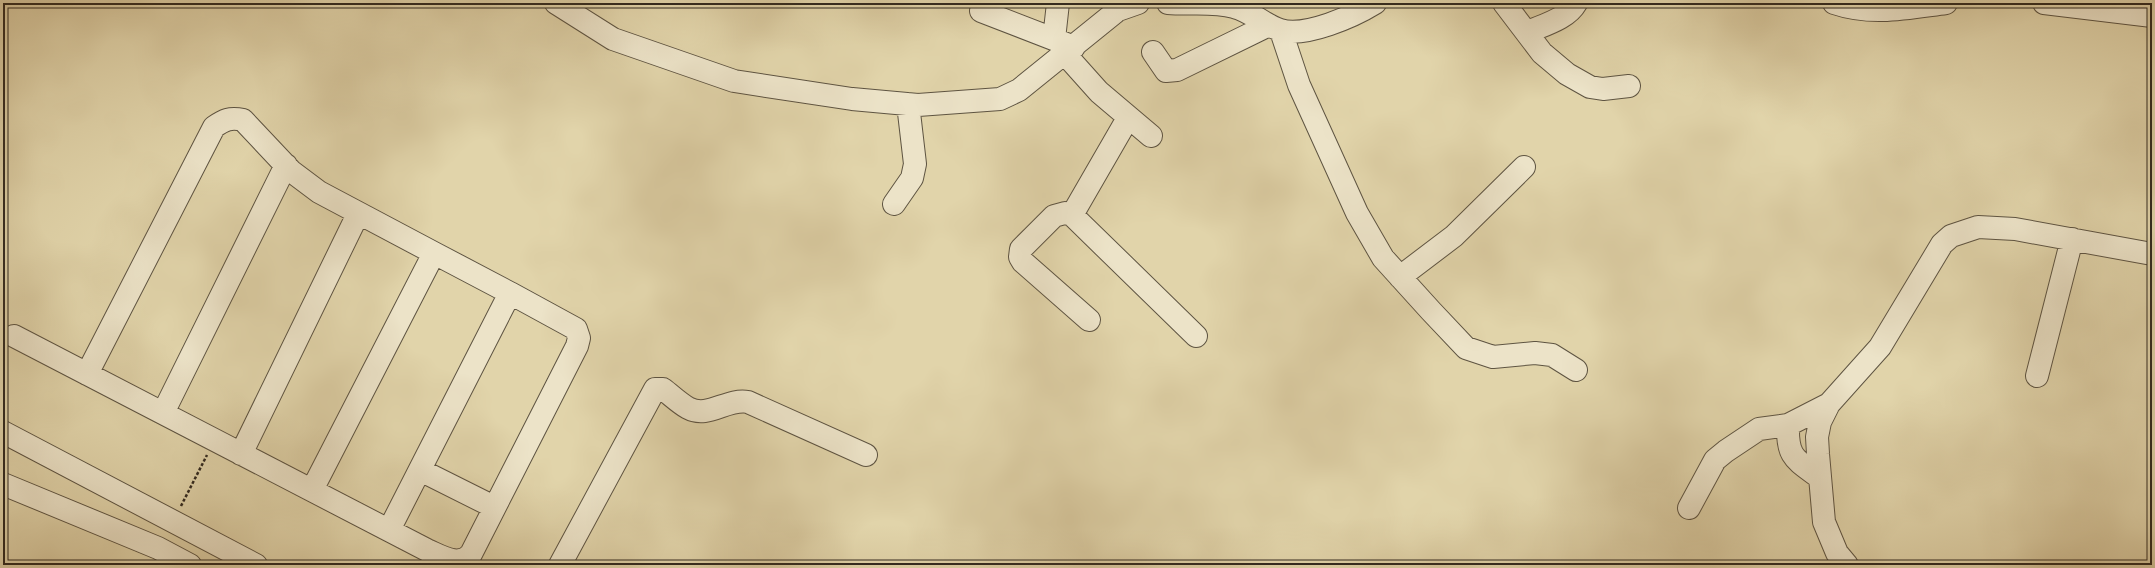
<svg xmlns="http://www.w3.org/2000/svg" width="2155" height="568" viewBox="0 0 2155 568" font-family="'IM FELL Double Pica',serif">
<rect width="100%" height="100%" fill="#e1d4aa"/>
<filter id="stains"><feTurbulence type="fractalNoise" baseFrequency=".005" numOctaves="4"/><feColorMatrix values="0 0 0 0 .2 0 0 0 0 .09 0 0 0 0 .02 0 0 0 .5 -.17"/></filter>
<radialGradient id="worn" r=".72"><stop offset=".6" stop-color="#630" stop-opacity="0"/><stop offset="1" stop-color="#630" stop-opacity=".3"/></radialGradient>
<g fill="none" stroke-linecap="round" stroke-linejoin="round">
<g stroke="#5e5442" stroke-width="24">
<path id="minor" d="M556,3L613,39L734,81L852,99L918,105L1000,99L1019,90L1118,10L1138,3
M1168,3C1189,5 1213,1 1234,7C1251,11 1264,25 1280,30C1305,38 1354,16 1375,3
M1504,3L1542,53L1567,74L1590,87L1603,89L1629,86
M1834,3C1872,16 1908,8 1946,3
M2044,3L2152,16
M981,11L1074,47
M1281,31L1299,85L1357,213L1383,258L1431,311L1466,348L1493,357L1535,353L1552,355L1576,370
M1528,32C1543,25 1567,19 1576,3
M1054,39L1058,3
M1153,52L1166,71L1177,70L1269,25
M1065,54L1099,92L1151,136
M1128,118L1072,215L1196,336
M894,204L912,178L915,164L908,104
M1072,215L1065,213L1054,216L1021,249L1020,257L1023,262L1089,320
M434,253L510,293
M1400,277L1454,236L1524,167
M14,336L427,550C441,556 459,568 471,554L577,346L579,338L576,329L510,293L389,530
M87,374L214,127C224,120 230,117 243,120L291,171L319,192L434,253L312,490
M2037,376L2072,239
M163,413L286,165
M1788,425C1787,458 1795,459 1820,478
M3,432L256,565
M241,454L358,214
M420,470L494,507
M3,484L158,548L190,565
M1689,508L1715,460L1726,451L1759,429L1788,425L1829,404
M560,565L655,389H663C671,395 679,403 688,408C708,419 727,398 748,402L866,455
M1847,565L1837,553L1824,522L1818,454L1817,437L1820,422L1829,404L1880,347L1942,244L1951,236L1978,227L2015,229L2152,254"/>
</g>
<path stroke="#322a20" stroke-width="2.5" stroke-dasharray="3 2" stroke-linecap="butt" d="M181,506L207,455"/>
<use href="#minor" stroke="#ece3c8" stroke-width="22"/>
</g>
<rect width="2155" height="568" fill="none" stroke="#e1d4aa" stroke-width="16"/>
<rect x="4" y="4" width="2147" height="560" fill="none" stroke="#322a20" stroke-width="2"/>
<rect x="8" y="8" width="2139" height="552" fill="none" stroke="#322a20"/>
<rect width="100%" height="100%" filter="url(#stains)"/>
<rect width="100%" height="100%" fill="url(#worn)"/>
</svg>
